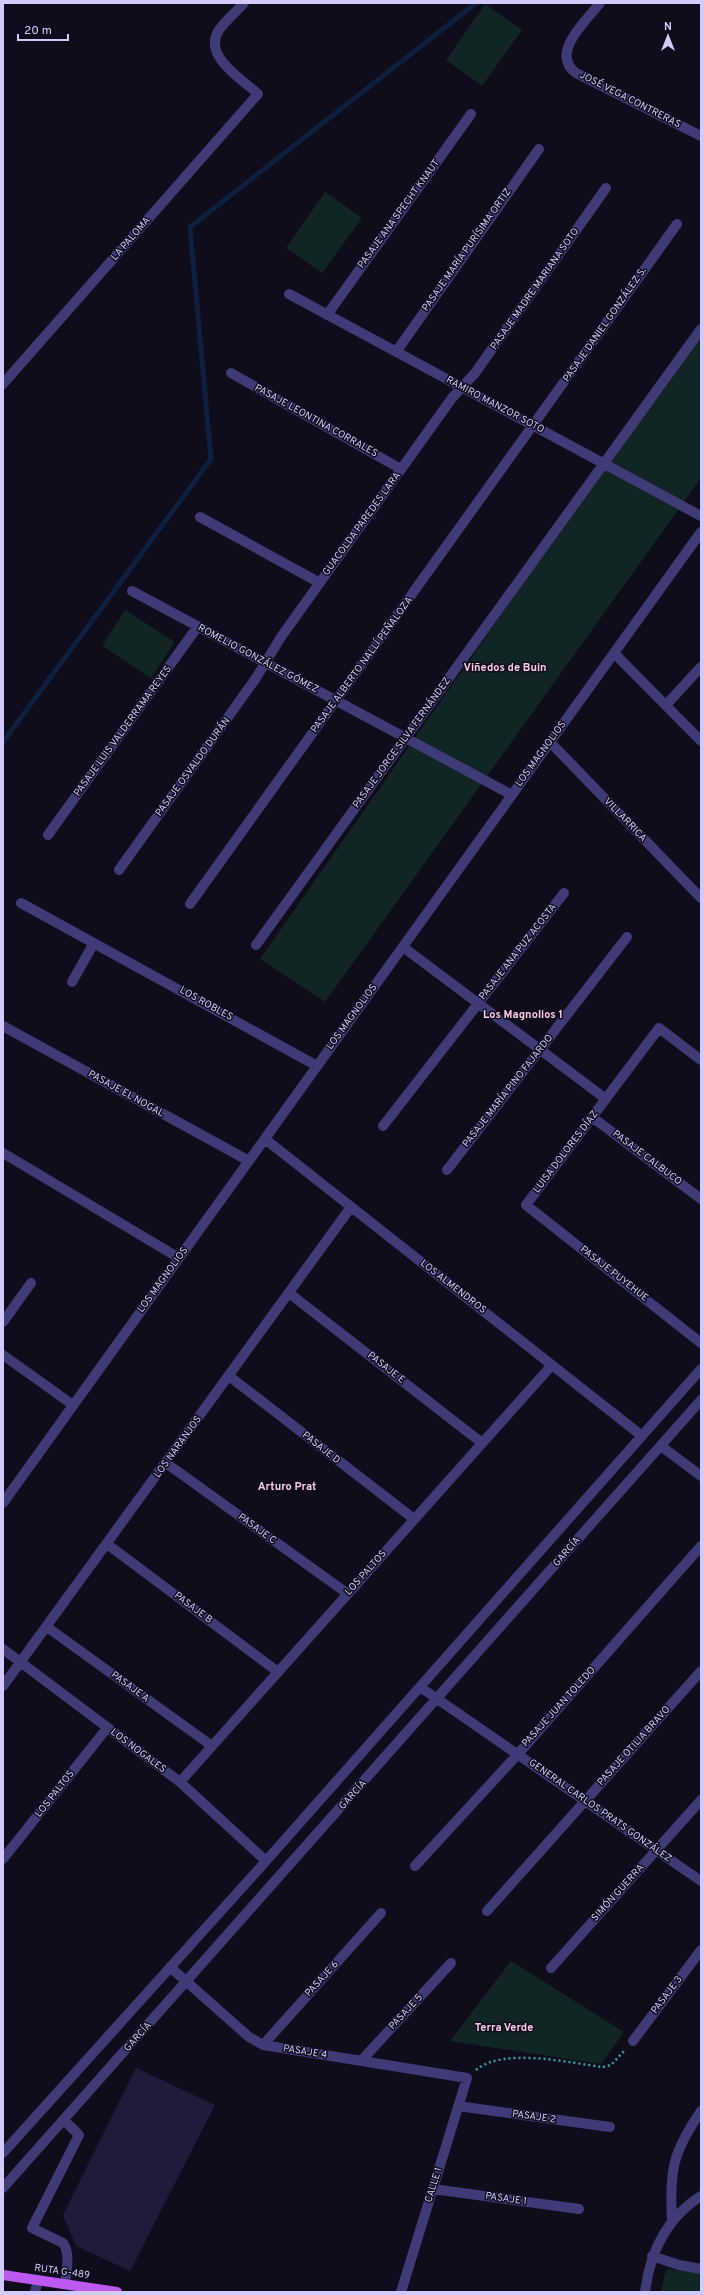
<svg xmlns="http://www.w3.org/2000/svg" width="704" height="2295" viewBox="0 0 704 2295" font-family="Overpass,sans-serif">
<rect width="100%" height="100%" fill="#0f0c1b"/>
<path fill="#102524" d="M485,4L522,30L482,86L446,60Z
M325,192L362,218L322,273L286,248Z
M701,329V478L325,1002L260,959Z
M125,610L175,642L151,678L102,646Z
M511,1961L624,2032L601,2064L450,2041Z
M666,2269L701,2273V2292H661Z"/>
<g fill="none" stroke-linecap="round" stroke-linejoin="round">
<path stroke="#0e203d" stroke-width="5" d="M3,742L211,459L190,227L476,3"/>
</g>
<path fill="#211a3b" d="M136,2068L215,2105L130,2271L76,2246L63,2215Z"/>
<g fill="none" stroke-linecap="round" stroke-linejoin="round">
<path stroke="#35a5a0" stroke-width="2.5" stroke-dasharray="2 3" stroke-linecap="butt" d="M476,2070C503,2047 570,2063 603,2067L611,2065L625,2050"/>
<path stroke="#3e3b77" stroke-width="10" d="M600,3C587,20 549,53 576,73L701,136
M289,294L701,516
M327,315L471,114
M396,352L539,149
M231,373L401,469
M3,384L258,94C242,79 202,56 219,30C226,20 236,12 244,3
M200,517L320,583
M132,591L512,795
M614,653L701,741
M666,705L701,667
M550,742L701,898
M48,835L198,626
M119,870L256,678L281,637L452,398L475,373L606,188
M21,903L317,1066
M190,904L677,224
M256,945L701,329
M403,947L606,1099
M72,982L94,943
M3,1026L249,1161
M701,1060L659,1028L526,1205L701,1343
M592,1117L701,1199
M383,1126L564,893
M265,1139L642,1436
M3,1153L179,1258
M447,1170L627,937
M289,1293L482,1443
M3,1322L31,1283
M3,1355L73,1405
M229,1376L414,1519
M661,1446L701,1476
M166,1463L348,1594
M3,1503L701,532
M107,1544L278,1672
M47,1627L212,1746
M3,1649L180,1782L266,1861
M3,1686L351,1207
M420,1687L701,1881
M180,1782L552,1365
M3,1859L107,1728
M415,1866L518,1754L701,1546
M487,1911L701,1671
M170,1967L249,2037L263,2045L467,2078L401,2292
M551,1968L701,1800
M633,2041L701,1950
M263,2045L381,1913
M361,2061L451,1963
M458,2106L610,2127
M64,2120L79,2135L32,2228L63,2243C71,2254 66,2271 65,2284
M3,2153L266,1861L701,1369
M3,2188L701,1400
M433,2189L579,2209
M672,2220C669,2170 673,2152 701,2111
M652,2256L679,2265L701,2269
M35,2292L38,2280
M645,2292C650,2252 666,2218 701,2196"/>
<path stroke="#bc59f3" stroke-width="10" d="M3,2275L117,2292"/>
</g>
<g text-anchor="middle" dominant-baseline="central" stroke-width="3" stroke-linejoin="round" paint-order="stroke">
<g font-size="10" fill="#d1cafb" stroke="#0f0c1b">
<text transform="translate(630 100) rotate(27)">JOSÉ VEGA CONTRERAS</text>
<text transform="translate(399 214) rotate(-54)">PASAJE ANA SPECHT KNAUT</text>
<text transform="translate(131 239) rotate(-49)">LA PALOMA</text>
<text transform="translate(467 250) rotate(-55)">PASAJE MARÍA PURÍSIMA ORTIZ</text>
<text transform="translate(535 289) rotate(-55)">PASAJE MADRE MARIANA SOTO</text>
<text transform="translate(605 325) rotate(-55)">PASAJE DANIEL GONZÁLEZ S.</text>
<text transform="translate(495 405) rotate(28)">RAMIRO MANZOR SOTO</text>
<text transform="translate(316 421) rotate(29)">PASAJE LEONTINA CORRALES</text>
<text transform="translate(362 524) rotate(-54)">GUACOLDA PAREDES LARA</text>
<text transform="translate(258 659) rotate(28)">ROMELIO GONZÁLEZ GÓMEZ</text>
<text transform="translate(362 665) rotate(-54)">PASAJE ALBERTO NALLÍ PEÑALOZA</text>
<text transform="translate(123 731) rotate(-54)">PASAJE LUIS VALDERRAMA REYES</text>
<text transform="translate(402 743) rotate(-54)">PASAJE JORGE SILVA FERNÁNDEZ</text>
<text transform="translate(541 754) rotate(-54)">LOS MAGNOLIOS</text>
<text transform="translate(193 767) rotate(-54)">PASAJE OSVALDO DURÁN</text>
<text transform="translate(625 820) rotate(46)">VILLARRICA</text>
<text transform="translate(518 952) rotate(-52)">PASAJE ANA PUZ ACOSTA</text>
<text transform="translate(206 1004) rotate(29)">LOS ROBLES</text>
<text transform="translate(352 1017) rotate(-54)">LOS MAGNOLIOS</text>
<text transform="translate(508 1091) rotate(-52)">PASAJE MARÍA PINO FAJARDO</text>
<text transform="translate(126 1094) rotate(29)">PASAJE EL NOGAL</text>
<text transform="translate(566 1152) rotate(-53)">LUISA DOLORES DÍAZ</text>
<text transform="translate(647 1158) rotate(37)">PASAJE CALBUCO</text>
<text transform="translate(614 1274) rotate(38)">PASAJE PUYEHUE</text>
<text transform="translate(163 1280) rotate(-54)">LOS MAGNOLIOS</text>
<text transform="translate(453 1287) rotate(38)">LOS ALMENDROS</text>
<text transform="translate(386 1368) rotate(38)">PASAJE E</text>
<text transform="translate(178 1447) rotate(-54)">LOS NARANJOS</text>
<text transform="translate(321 1448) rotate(38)">PASAJE D</text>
<text transform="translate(257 1529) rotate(36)">PASAJE C</text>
<text transform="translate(567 1552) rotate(-49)">GARCÍA</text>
<text transform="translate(366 1573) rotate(-48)">LOS PALTOS</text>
<text transform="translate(193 1608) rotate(37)">PASAJE B</text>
<text transform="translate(130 1687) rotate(36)">PASAJE A</text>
<text transform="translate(559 1707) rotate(-48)">PASAJE JUAN TOLEDO</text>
<text transform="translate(634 1746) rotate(-48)">PASAJE OTILIA BRAVO</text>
<text transform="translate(138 1751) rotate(37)">LOS NOGALES</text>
<text transform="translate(55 1794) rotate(-52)">LOS PALTOS</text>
<text transform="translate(353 1795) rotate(-48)">GARCÍA</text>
<text transform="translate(600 1811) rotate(35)">GENERAL CARLOS PRATS GONZÁLEZ</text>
<text transform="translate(618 1893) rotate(-48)">SIMÓN GUERRA</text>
<text transform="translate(322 1979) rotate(-48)">PASAJE 6</text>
<text transform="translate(667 1995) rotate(-53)">PASAJE 3</text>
<text transform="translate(406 2012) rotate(-47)">PASAJE 5</text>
<text transform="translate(138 2037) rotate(-48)">GARCÍA</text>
<text transform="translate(305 2052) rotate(9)">PASAJE 4</text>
<text transform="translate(534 2117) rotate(8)">PASAJE 2</text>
<text transform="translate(434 2185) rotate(-73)">CALLE 1</text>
<text transform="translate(506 2199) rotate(8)">PASAJE 1</text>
<text transform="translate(62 2272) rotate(8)">RUTA G-489</text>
</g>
<g font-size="11" font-weight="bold" fill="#fbccea" stroke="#0f0c1b">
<text x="505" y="668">Viñedos de Buin</text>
<text x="523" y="1015">Los Magnolios 1</text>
<text x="287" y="1487">Arturo Prat</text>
<text x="504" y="2028">Terra Verde</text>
</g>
</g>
<rect width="704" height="2295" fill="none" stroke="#d1cafb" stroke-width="8"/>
<g transform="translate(668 36)" stroke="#0f0c1b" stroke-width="3" paint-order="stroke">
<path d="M0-3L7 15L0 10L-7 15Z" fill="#d1cafb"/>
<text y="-6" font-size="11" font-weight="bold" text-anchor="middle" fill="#d1cafb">N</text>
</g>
<path d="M18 34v6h50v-6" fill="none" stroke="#d1cafb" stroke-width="2"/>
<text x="24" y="34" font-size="12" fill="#d1cafb" stroke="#0f0c1b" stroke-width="3" paint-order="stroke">20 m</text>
</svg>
